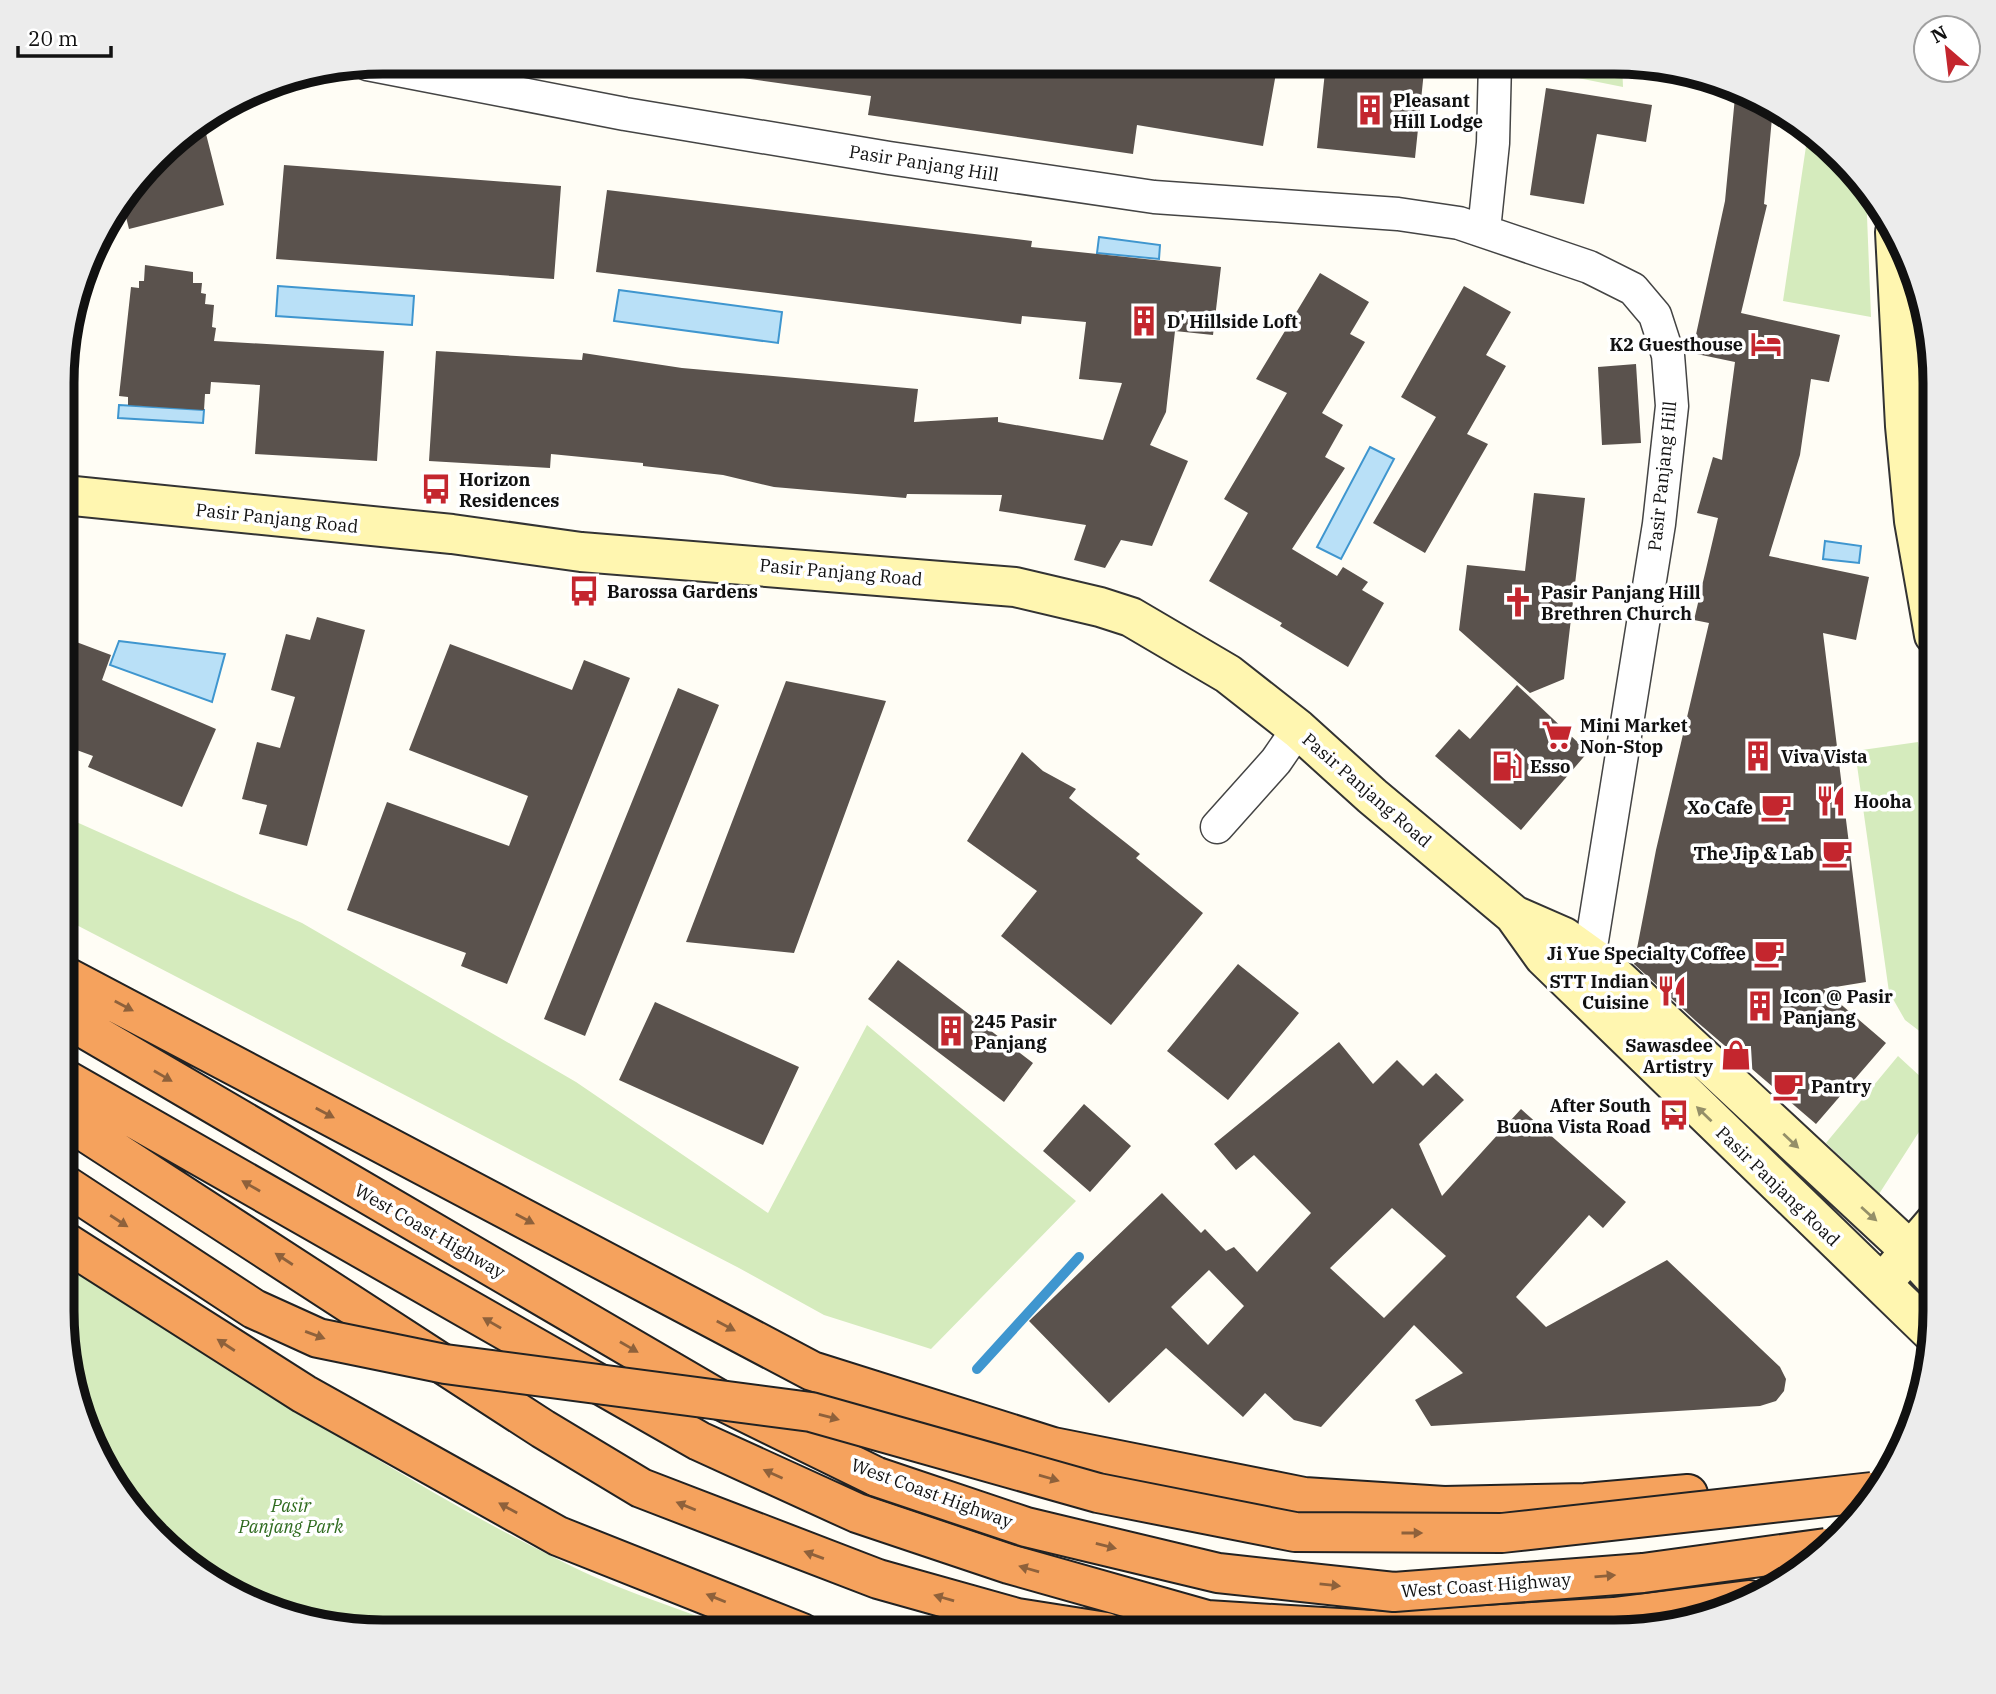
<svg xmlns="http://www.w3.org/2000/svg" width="1996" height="1694" viewBox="0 0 1996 1694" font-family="'IBM Plex Serif',serif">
<rect width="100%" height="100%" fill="#fffdf5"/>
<path fill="#d5ebbd" d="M1533,62H1622L1623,87L1533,69Z
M1808,133L1841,156L1866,191L1871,317L1783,301Z
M1918,742L1934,836L1935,1043L1905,1020L1889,992L1855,751Z
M63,816L302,923L576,1082L768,1213L867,1025L1076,1201L931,1349L824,1315L739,1268L63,918Z
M1898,1056L1935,1090V1107L1879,1194L1826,1143Z
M62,1259C226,1362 387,1475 561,1561C617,1590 684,1610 743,1633H383L259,1608L155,1538L86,1435L62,1333Z"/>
<path fill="#b9e0f7" stroke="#3f96cf" stroke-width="2" d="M1099,237L1160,245L1159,259L1097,253Z
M278,286L414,296L412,325L276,316Z
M619,290L782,312L778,343L614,321Z
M119,405L204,410L203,423L118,418Z
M1370,447L1394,459L1341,559L1317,547Z
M1825,541L1861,546L1859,563L1823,559Z
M119,641L225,654L212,702L110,665Z"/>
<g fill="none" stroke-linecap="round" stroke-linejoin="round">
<path stroke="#3f96cf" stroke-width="10" d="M977,1369L1079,1257"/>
</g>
<path fill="#5a524d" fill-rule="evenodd" d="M737,61L1054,62H1278L1263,146L1137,125L1133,154L868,115L871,96L736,77Z
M1326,62L1424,71L1415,158L1317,148Z
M1546,88L1652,105L1646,142L1597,134L1584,204L1530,195Z
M1735,97L1762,99L1773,107L1764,204L1767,205L1741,313L1840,335L1829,382L1811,379L1800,455L1769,556L1869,577L1856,640L1823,633L1866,982L1823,989L1886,1043L1816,1124L1696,1021L1634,964L1656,850L1709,623L1694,620L1718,518L1697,513L1713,457L1722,460L1735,362L1692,353L1725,201Z
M203,122L224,205L129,229L122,201L171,141Z
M284,165L561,186L554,279L276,259Z
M607,190L1032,241L1031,247L1221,267L1213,335L1175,331L1166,412L1150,445L1188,461L1152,546L1121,540L1105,568L1074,560L1086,525L999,511L1002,495L907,494L906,498L832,492L774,487L723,475L643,466V463L551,454L550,468L429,461L436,351L582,360L583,353L682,368L918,389L914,422L998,417V422L1103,440L1122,383L1079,379L1086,322L1022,316L1021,324L596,272Z
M145,265L193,272V283H202L201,293L206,294L205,304L214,305L212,327L216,328L214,341L384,351L377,461L255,454L260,385L211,382L210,394H205L204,410L128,405V397L119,396L131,287L139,288V281H144Z
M1320,273L1369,302L1350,334L1365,342L1322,413L1343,425L1325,457L1345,468L1292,549L1337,576L1343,567L1368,582L1362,590L1384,603L1348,667L1280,626L1282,623L1209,581L1248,513L1224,499L1287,393L1256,379Z
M1464,286L1511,312L1486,355L1506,366L1467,434L1488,444L1425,553L1373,523L1436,417L1401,397Z
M1636,364L1641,443L1602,445L1598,367Z
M1534,493L1585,498L1564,679L1530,693L1459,630L1467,565L1525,571Z
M317,617L365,630L307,846L259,834L267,805L242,799L257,742L280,748L295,697L271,690L286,634L310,640Z
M63,637L111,655L102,680L216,729L182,807L88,767L93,756L63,745Z
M450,644L572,690L584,660L630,678L507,984L461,966L466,953L347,910L387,802L509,846L528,796L409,750Z
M786,681L886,701L794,953L686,942Z
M1517,685L1588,752L1521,830L1435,756L1459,729L1470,739Z
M678,688L719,705L585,1036L544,1019Z
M1022,752L1043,771L1076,789L1069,798L1140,854L1136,858L1203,913L1111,1025L1001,936L1037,891L967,841Z
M898,960L1033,1063L1004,1102L868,999Z
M1238,964L1299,1013L1228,1100L1167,1051Z
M655,1002L799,1067L763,1145L619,1080Z
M1339,1042L1373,1084L1397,1060L1423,1086L1436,1073L1464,1100L1419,1144L1442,1196L1521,1109L1626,1202L1603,1228L1589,1215L1516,1297L1546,1327L1667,1260L1780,1367L1786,1379L1784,1391L1776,1401L1760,1406L1431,1426L1415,1400L1463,1373L1414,1325L1321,1427L1294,1420L1265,1393L1243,1417L1166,1348L1109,1403L1029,1321L1162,1193L1201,1233L1205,1229L1226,1251L1234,1247L1257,1272L1311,1213L1254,1155L1236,1170L1214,1144ZM1392,1208L1446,1256L1384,1318L1330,1268ZM1209,1270L1244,1306L1208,1345L1171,1307Z
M1084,1104L1131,1146L1090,1192L1043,1151Z"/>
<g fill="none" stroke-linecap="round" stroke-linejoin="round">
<g stroke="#444" stroke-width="35">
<path id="street" d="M367,64L625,114L889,158L1154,197L1398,214L1459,223L1589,267L1633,289L1655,315L1668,355L1672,406L1659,524L1586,978
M1484,230L1493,143L1495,62
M1217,827L1276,761L1298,729"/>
</g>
<g stroke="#333" stroke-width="42">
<path id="secondary" d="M1895,232L1905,426L1914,521L1934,635
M64,495L452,534L581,552L1015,587L1100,607L1131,617L1228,674L1298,729L1372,796L1514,915L1544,957L1931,1332
M1514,915L1564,937L1603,965L1902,1243L1935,1279
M1893,1271L1935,1222"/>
</g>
<g stroke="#222" stroke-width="42">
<path id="highway" d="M63,975L812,1371L1053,1447L1304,1497L1444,1506L1585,1503L1688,1494
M63,1016L720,1400L877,1477
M63,1078L699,1441L857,1513L1009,1564L1207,1620L1389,1631L1614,1617L1749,1600
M62,1117L543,1429L641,1488L878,1579L1017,1618L1106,1632
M62,1240L304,1394L558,1536L802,1633"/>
</g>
<use href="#street" stroke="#fff" stroke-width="32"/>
<use href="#secondary" stroke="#fff6b0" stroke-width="38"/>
<use href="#highway" stroke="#f5a25d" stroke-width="38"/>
<g stroke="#222" stroke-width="42" stroke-linecap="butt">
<path id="highway-bridge" d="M62,1183L254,1309L318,1338L445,1364L811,1412L1098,1493L1295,1532L1502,1533L1872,1492
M877,1477L1026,1527L1218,1573L1394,1592L1643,1573L1826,1548"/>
</g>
<use href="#highway-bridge" stroke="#f5a25d" stroke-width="38"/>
</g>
<defs><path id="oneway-solid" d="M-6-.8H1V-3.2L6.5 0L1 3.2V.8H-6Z" transform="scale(1.75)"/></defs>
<g fill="#8e613b">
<use href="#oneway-solid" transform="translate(124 1006) rotate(28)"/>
<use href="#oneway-solid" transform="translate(163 1076) rotate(30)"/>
<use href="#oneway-solid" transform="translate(325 1113) rotate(28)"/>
<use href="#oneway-solid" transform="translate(251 1186) rotate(-150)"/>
<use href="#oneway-solid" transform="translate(525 1219) rotate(28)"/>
<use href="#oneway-solid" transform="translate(119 1221) rotate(33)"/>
<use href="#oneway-solid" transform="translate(284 1259) rotate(-147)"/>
<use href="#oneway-solid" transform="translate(492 1323) rotate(-150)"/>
<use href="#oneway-solid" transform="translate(726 1326) rotate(28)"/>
<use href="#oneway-solid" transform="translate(315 1335) rotate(20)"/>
<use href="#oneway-solid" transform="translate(226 1345) rotate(-147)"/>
<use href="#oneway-solid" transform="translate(629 1347) rotate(30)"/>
<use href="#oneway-solid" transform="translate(829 1417) rotate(15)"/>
<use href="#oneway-solid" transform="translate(773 1474) rotate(-156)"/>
<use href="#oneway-solid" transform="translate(1049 1478) rotate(16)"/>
<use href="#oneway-solid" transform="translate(686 1506) rotate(-158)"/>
<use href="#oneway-solid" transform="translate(508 1508) rotate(-151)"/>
<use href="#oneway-solid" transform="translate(1412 1533)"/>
<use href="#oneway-solid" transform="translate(1106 1546) rotate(14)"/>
<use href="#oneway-solid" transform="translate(814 1555) rotate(-160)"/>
<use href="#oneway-solid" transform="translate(1029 1569) rotate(-164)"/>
<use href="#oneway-solid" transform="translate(1605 1576) rotate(-5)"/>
<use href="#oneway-solid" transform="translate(1330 1585) rotate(6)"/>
<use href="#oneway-solid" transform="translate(716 1598) rotate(-158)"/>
<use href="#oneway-solid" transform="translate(944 1598) rotate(-164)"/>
</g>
<g fill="#948f68">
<use href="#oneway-solid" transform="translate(1704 1114) rotate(-136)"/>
<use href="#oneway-solid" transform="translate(1791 1141) rotate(43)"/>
<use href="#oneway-solid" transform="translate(1869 1214) rotate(42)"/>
</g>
<defs>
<g id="building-bare" transform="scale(2.415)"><path d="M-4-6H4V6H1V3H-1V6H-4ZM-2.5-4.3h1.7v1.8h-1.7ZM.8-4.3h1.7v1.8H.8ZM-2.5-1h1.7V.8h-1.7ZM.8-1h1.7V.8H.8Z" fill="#c4262e" stroke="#fff" stroke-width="2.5" paint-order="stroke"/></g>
<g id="hotel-bare" transform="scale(2.415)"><path d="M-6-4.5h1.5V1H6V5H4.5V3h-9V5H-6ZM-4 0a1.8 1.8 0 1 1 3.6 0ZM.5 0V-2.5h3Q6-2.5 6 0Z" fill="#c4262e" stroke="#fff" stroke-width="2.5" paint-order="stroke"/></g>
<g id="bus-bare" transform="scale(2.415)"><path d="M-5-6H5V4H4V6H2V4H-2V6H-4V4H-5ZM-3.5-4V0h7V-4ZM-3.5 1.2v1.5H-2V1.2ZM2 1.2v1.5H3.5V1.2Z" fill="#c4262e" stroke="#fff" stroke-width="2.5" paint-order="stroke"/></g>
<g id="church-bare" transform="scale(2.415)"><path d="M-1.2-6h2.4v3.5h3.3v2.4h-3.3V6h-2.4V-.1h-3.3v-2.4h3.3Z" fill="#c4262e" stroke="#fff" stroke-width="2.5" paint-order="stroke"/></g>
<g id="supermarket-bare" transform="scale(2.415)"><path d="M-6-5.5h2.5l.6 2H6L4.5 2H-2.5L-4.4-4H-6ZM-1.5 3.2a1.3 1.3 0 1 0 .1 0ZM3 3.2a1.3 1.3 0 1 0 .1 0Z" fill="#c4262e" stroke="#fff" stroke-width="2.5" paint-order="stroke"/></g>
<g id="fuel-bare" transform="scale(2.415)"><path d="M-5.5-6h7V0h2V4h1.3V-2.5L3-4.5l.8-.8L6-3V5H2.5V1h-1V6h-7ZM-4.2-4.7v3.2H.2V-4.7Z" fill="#c4262e" stroke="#fff" stroke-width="2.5" paint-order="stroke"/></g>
<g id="restaurant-bare" transform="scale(2.415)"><path d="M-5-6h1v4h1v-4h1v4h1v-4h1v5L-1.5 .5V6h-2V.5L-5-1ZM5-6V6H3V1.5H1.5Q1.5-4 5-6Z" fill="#c4262e" stroke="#fff" stroke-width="2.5" paint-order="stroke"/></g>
<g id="cafe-bare" transform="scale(2.415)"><path d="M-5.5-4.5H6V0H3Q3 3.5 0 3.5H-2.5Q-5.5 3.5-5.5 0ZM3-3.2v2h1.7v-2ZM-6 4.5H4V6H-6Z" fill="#c4262e" stroke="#fff" stroke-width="2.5" paint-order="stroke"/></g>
<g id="shop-bare" transform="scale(2.415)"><path d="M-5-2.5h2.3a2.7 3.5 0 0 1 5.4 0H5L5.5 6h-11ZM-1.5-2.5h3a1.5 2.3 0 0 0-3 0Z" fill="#c4262e" stroke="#fff" stroke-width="2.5" paint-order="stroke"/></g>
</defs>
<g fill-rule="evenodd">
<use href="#building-bare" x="1370" y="110"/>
<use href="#building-bare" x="1144" y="321"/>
<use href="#hotel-bare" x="1766" y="344"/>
<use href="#bus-bare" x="436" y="489"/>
<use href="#bus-bare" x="584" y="591"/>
<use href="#church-bare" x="1518" y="602"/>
<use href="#supermarket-bare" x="1557" y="735"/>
<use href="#building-bare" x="1758" y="756"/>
<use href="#fuel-bare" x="1507" y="766"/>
<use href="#restaurant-bare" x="1831" y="801"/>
<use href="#cafe-bare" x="1776" y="807"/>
<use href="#cafe-bare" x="1837" y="853"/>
<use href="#cafe-bare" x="1769" y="953"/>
<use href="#restaurant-bare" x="1672" y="991"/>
<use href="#building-bare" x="1760" y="1006"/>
<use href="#building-bare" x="951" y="1031"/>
<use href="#shop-bare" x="1736" y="1055"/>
<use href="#cafe-bare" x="1788" y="1086"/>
<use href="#bus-bare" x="1674" y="1115"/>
</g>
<g text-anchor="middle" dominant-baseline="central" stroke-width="7" stroke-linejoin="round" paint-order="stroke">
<g font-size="18" font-weight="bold" fill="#111" stroke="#fff" text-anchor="start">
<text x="1393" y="100">Pleasant<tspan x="1393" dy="21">Hill Lodge</tspan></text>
<text x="1167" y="321">D' Hillside Loft</text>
<text x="1743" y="344" text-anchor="end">K2 Guesthouse</text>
<text x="459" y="479">Horizon<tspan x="459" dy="21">Residences</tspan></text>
<text x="607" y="591">Barossa Gardens</text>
<text x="1541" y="592">Pasir Panjang Hill<tspan x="1541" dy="21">Brethren Church</tspan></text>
<text x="1580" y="725">Mini Market<tspan x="1580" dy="21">Non-Stop</tspan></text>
<text x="1781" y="756">Viva Vista</text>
<text x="1530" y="766">Esso</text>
<text x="1854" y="801">Hooha</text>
<text x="1753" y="807" text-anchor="end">Xo Cafe</text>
<text x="1814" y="853" text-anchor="end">The Jip &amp; Lab</text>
<text x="1746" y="953" text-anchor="end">Ji Yue Specialty Coffee</text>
<text x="1649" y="981" text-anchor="end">STT Indian<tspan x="1649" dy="21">Cuisine</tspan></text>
<text x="1783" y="996">Icon @ Pasir<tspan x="1783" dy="21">Panjang</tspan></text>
<text x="974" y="1021">245 Pasir<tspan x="974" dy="21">Panjang</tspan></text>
<text x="1713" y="1045" text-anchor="end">Sawasdee<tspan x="1713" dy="21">Artistry</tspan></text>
<text x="1811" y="1086">Pantry</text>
<text x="1651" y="1105" text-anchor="end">After South<tspan x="1651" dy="21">Buona Vista Road</tspan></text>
</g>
<g font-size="18" fill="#111" stroke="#fff">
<text transform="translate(924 163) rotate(9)">Pasir Panjang Hill</text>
<text transform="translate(1662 476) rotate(-84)">Pasir Panjang Hill</text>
<text transform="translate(277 518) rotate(6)">Pasir Panjang Road</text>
<text transform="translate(841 572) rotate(5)">Pasir Panjang Road</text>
<text transform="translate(1367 790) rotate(41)">Pasir Panjang Road</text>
<text transform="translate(1778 1186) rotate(44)">Pasir Panjang Road</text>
<text transform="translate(430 1231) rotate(30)">West Coast Highway</text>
<text transform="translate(932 1493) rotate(20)">West Coast Highway</text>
<text transform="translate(1486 1585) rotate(-4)">West Coast Highway</text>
</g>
<g font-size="18" font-style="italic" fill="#2f6b1f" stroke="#fff">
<text x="291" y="1505">Pasir<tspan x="291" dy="21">Panjang Park</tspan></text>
</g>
</g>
<path d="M0 0H1996V1694H0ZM383 74H1614A309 309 0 0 1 1923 383V1311A309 309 0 0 1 1614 1620H383A309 309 0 0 1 74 1311V383A309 309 0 0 1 383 74Z" fill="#ececec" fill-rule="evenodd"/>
<path fill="none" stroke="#111" stroke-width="9" d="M383 74H1614A309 309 0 0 1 1923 383V1311A309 309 0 0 1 1614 1620H383A309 309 0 0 1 74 1311V383A309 309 0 0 1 383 74Z"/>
<g transform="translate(1947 49) rotate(332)"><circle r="33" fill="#ffffff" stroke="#a0a0a0" stroke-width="2"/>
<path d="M0-5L12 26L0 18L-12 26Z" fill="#c4262e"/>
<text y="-10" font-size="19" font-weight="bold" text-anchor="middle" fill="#111111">N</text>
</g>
<path d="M18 46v10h93v-10" fill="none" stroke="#111111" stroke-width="3.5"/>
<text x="28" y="46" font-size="21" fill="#111111" stroke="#ffffff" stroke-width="5" paint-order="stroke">20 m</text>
</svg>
